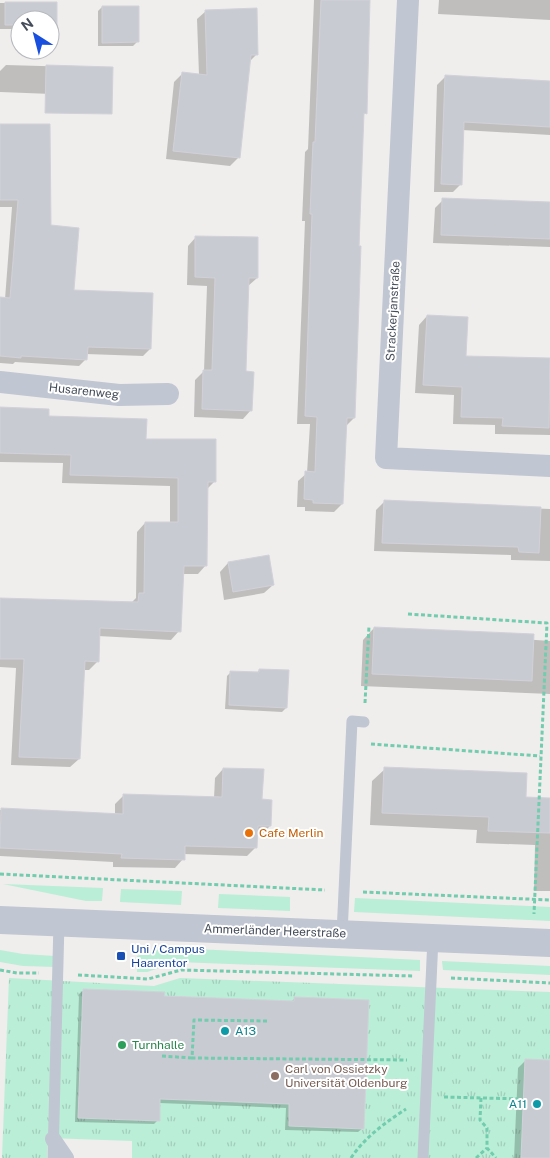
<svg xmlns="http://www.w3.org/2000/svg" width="550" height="1158" viewBox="0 0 550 1158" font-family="'Public Sans',sans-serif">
<defs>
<pattern id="park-tufts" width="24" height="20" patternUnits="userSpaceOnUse" patternTransform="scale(1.25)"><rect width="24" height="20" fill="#baeed7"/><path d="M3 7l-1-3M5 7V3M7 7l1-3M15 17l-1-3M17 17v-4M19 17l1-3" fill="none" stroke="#a1cebb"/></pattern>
</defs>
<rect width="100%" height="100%" fill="#f0eded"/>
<path fill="#baeed7" d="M3,884L103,888L102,901H86Z
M121,889L182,891L181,905L120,902Z
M219,894L290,897V911L218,908Z
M355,898L550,907V921L354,912Z
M176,948L420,960V971L178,962L147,972H137V956L157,950Z
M0,950L23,954L55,956V967L23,966L0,962Z
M442,961L550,966V975L443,970Z"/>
<path fill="url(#park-tufts)" d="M9,978L154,986L180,978L550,992V1158H132V1141L48,1138L47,1158H2Z"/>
<path fill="#0003" d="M314,0H369L365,113L363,116L354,418L346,426L342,504L334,512L305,511V507H297L298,481L307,473L310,424H297L305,221H302L305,152L308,149Z
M439,0H550V20L438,14Z
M0,3H56V25L50,29V20H20V29H0Z
M102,7L137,42L133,46H98V11Z
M206,11L257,54L249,62L238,158L230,166L166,159L174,82L183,73L199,75L197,19Z
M6,65L112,68L103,96L0,92V71Z
M445,77L550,82V135L462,130L461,184L453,192H434L437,85Z
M0,125L50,227L73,291L150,349L143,356L86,354V359L79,366L15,362L13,364L0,363V298L5,299L12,207H0Z
M443,200L550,203V247L433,243L435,208Z
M196,237L257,278L248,286L244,372L251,410L243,419L194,417L195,380L204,371L207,286L187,285L188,246Z
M427,316L464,357L550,383V435L495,434V425L453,424L454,395L415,393L419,325Z
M0,409L48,417L145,440L214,482L207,489L206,565L198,574H182L179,631L171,640L98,636V661L89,670H83L79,759L70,767L11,765L16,668L0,667V599L131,603L136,598L137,532L145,523H170V486L62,483L63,463L0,462Z
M384,502L550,509V561L511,560V555L374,551L376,510Z
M268,557L273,585L264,593L224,600L220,572L228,563Z
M374,628L550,641V711V694L361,686L363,640Z
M259,670L286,708L282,712L225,709L227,676L231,672L257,673Z
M223,769L261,801L270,826L261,835L257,834L256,847L247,856L183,854V859L175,868L113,867V862L0,856V810L115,815V804L124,795L214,798L215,778Z
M385,769L524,799L550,800V891H534L535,845L476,843L477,830L370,825L372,781Z
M84,990L163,998L291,1002L294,999L363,1128L358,1132L285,1130L286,1108L159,1103L158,1120L154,1124L75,1122L79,994Z
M526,1060L550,1061V1158H514L518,1068Z"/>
<path fill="#c9cbd3" stroke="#d1d2d9" d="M321,0H370L367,114L364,113L359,246H361L355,418H347L343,504L313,503V500L304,499L305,471L315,472L317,417L305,416L312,214H310L313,142H315Z
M5,2H57V26H50V20H20V25H5Z
M102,6H139V42L102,43Z
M257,8L258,55H251L240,158L173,151L182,72L207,75L205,10Z
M46,65L113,67L112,114L45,113Z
M445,75L550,81V127L464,122L462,185L441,184Z
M0,124H50L51,225L79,228L74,290L153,293L151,349L88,347L87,360L21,356V358L0,356V297L10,298L18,200H0Z
M442,198L550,202V239L441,235Z
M195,236L258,237V278H249L246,371L254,372L252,411L202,409L203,370H212L215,278L195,277Z
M427,315L468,317L466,356L550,358L549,428L502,426L503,418L461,417L462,387L423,385Z
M0,407L49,409V416L147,419L146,439H216V482H208L207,566H184L181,632L100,628L99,662L85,661L80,759L19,757L24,659H0V598L138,602L139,593H144L145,522H178V478L70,475L71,455L0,453Z
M384,500L541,507L539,553L519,552L518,547L382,543Z
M269,555L274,585L233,592L228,562Z
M374,627L534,634L532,681L372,674Z
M259,669L289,670L287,708L229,705L230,671L259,672Z
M384,767L527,773L526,797L550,798V833L488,831L489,817L382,813Z
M223,768L264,769L262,799L272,800L271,826H258L257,848L185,846V860L121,858L122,854L0,848L1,808L123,814V794L222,797Z
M83,989L165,992L164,996L294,1001V997L369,1000L364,1129L289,1126V1104L160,1099V1121L78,1118Z
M525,1059L550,1060V1158H521Z"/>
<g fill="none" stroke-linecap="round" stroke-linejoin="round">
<path stroke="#72ccae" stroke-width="3" stroke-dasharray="4 2.5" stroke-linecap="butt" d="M408,614L547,623L534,914
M365,703L369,626
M371,744L540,756
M0,874L325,890
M363,892L550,900
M0,970L17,973H39
M78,975L148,979L181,970L413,976
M451,978L550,983
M267,1021L194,1020L192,1058L407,1060
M162,1056L192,1058
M444,1097L523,1099
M481,1098L480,1120L487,1128V1148L496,1158
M351,1158C365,1137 386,1122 406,1109
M476,1158L487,1148"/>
<path stroke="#c0c6d2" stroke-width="11" d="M342,934L352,721L364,722
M53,1158L59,922
M423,1158L433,938"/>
<path stroke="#c0c6d2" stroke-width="16" d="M53,1139L66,1158"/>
<path stroke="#c0c6d2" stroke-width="22" d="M408,0L386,458L550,466
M0,382L119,395L168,394"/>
<path stroke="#c0c6d2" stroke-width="28" d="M0,920L550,943"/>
</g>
<circle fill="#e8710a" stroke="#fff" stroke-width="2" cx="249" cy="833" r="5"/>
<rect fill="#1a4fb4" stroke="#fff" stroke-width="2" x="116" y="951" width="10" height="10" rx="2.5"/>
<g fill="#0f9aa8" stroke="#fff" stroke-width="2">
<circle cx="225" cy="1031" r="5"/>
<circle cx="537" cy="1104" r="5"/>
</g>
<circle fill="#2e9e5b" stroke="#fff" stroke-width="2" cx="122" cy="1045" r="5"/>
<circle fill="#8d6e63" stroke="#fff" stroke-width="2" cx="275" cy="1076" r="5"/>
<g text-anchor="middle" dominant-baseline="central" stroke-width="4" stroke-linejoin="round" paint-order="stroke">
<g font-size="12" fill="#454d5a" stroke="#fff">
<text transform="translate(393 311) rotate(-87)">Strackerjanstraße</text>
<text transform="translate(84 391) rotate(6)">Husarenweg</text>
<text transform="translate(275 931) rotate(2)">Ammerländer Heerstraße</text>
</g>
<g font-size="12" fill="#c56008" stroke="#fff" text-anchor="start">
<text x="259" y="833">Cafe Merlin</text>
</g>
<g font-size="12" fill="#164399" stroke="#fff" text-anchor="start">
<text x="131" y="949">Uni / Campus<tspan x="131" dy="14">Haarentor</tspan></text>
</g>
<g font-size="12" fill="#0d838f" stroke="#fff" text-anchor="start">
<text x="235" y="1031">A13</text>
<text x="527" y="1104" text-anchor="end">A11</text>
</g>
<g font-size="12" fill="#27864d" stroke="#fff" text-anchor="start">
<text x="132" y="1045">Turnhalle</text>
</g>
<g font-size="12" fill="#785e54" stroke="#fff" text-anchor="start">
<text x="285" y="1069">Carl von Ossietzky<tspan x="285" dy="14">Universität Oldenburg</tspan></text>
</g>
</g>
<g transform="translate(35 35) rotate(324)"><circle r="24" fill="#ffffff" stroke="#b5b8bd"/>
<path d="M0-4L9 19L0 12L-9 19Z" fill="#194fde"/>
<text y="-8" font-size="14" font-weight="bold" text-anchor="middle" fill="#454d5a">N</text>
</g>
</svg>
